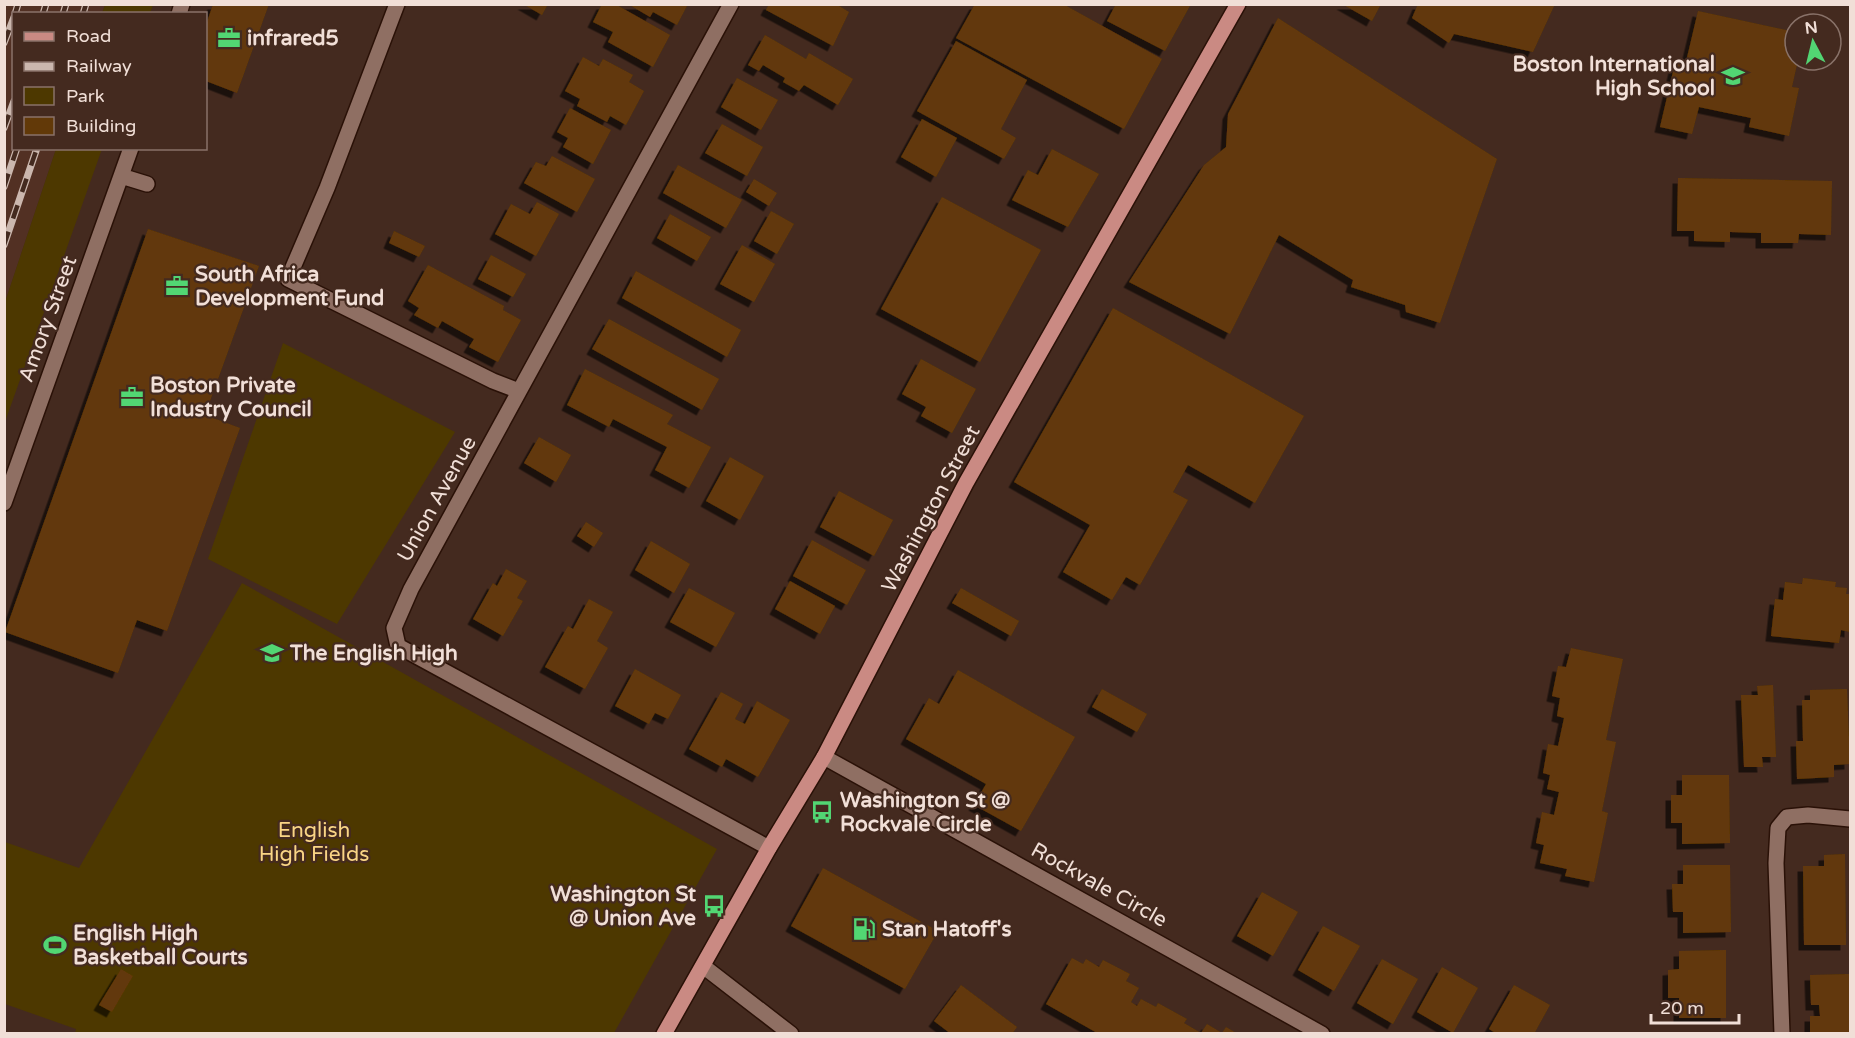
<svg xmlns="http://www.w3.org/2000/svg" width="1855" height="1038" viewBox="0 0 1855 1038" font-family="'Varela Round',sans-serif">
<defs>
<filter id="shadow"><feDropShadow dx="-5.5" dy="5.5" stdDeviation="0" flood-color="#0009"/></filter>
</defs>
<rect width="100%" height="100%" fill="#442a1f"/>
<path fill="#523023" d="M5,5H105L102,13L14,14V148L56,149L5,302Z"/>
<path fill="#4d3800" d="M105,5V4L153,5L150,13H102Z
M56,149H102L5,422V302Z
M283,343L455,432L337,624L208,559Z
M242,583L717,849L614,1033L75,1034L76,1029L5,1004V842L79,868Z"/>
<path fill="#623908" filter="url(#shadow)" d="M213,4H269L237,93L206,81V25Z
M523,4H548L542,15Z
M602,4H615L670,35L653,67L608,42L613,32L593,22Z
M628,4H688L677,25L653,12L650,17Z
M769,4H836L849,12L833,46L766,10Z
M975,4H1063L1162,59L1124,129L956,38Z
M1116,4H1191L1165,51L1107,21Z
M1342,4H1381L1372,21Z
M1418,4H1555L1533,52L1454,34L1449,43L1412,18Z
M1698,11L1795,32V60H1798L1792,87L1799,88L1789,136L1749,127L1751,118L1699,107L1692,134L1660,127L1675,63L1685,66Z
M1278,18L1497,159L1440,323L1406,312L1405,305L1351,287L1353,280L1279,235L1230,334L1129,282L1204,165L1226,147L1228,114Z
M765,35L806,59L809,53L853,79L838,105L804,85L799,91L783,82L785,78L763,65L759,71L748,65Z
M956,41L1027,80L1001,129L1016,138L1004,159L917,111Z
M583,57L599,66L603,59L633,75L629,82L644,91L626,125L610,116L607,122L577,106L580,99L565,91Z
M737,78L778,100L761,130L721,107Z
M570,108L611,130L593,164L563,147L568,138L557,132Z
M922,119L957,138L936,177L901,157Z
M722,124L763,147L747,176L705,153Z
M1052,149L1099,174L1068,227L1012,200L1028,170L1038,175Z
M552,156L595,179L577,212L524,183L536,162L546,166Z
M678,165L742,200L726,228L663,193Z
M1678,178L1832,181L1831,235L1799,234L1798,243H1761V233L1730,232V242L1694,241V231H1677Z
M754,179L777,193L769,206L746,192Z
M942,197L1041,250L980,362L881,309Z
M537,202L559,214L536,256L495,234L511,204L530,214Z
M771,211L794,224L777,254L754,241Z
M670,214L711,237L697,261L657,238Z
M148,229L259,266L205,415L240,428L167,631L137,620L118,673L5,632Z
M394,231L425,246L419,257L389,243Z
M742,245L775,264L754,302L720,284Z
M491,255L526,274L513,297L478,279Z
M428,265L504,306L503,310L521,320L498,362L469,347L474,339L442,321L438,328L414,315L419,308L408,301Z
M636,271L741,330L727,357L622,298Z
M1113,308L1304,416L1255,503L1188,465L1173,492L1188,500L1140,585L1126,577L1112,600L1063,572L1090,525L1014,482Z
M609,319L719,379L702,410L592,349Z
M921,359L976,389L952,433L921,416L926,407L902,394Z
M585,369L673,415L667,424L711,447L689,488L655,470L667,447L613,419L609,427L567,405Z
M539,437L571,455L556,482L524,463Z
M730,457L764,476L740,520L706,501Z
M839,491L893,520L874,556L820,527Z
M586,522L603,533L594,547L577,536Z
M812,540L866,570L847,605L793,576Z
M651,541L690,564L674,593L635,570Z
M506,569L527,581L517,598L523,601L503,636L473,619L493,583L497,586Z
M1803,578L1836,582L1835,587L1847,588L1846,594H1850V632L1841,630L1839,643L1771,636L1775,599L1783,600L1785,582L1802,584Z
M790,581L835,606L820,634L775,609Z
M689,588L735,613L716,647L670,622Z
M961,588L1019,621L1011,636L952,603Z
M589,599L613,612L597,641L608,648L585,689L545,667L568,626L573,629Z
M1571,648L1623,659L1606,740L1616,742L1602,811L1608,813L1594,882L1565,876L1567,869L1540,863L1544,845L1536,843L1542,812L1554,815L1559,792L1547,789L1550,775L1543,773L1548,744L1558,746L1564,718L1557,716L1560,698L1552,696L1558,666L1566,667Z
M635,669L681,695L668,719L655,713L649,724L615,706Z
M958,670L1075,737L1021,831L974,805L986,784L906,739L929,698L939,704Z
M1773,685L1776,757H1762L1763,767H1744L1741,695H1758L1757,686Z
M1102,689L1147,714L1137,732L1092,707Z
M1847,689L1850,764L1834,765V777L1797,779L1796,741H1803L1802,700H1810V690Z
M721,692L743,704L735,719L745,724L757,701L790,720L758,777L726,759L722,767L689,749Z
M1682,775H1729L1730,843L1682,844V823H1671V795H1682Z
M1845,854L1846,945H1804L1803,866H1824V855Z
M1683,865H1730L1731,932L1683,933V912H1673L1672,884H1683Z
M823,868L938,931L905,989L791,926Z
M1262,892L1298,912L1273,956L1237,936Z
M1323,926L1360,946L1334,991L1298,970Z
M1726,950V1018H1679V998H1668V970L1679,969V951Z
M1072,958L1083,964L1086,959L1099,967L1103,960L1130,974L1126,981L1139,988L1131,1002L1137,1006L1141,999L1156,1007L1158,1003L1187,1019L1184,1023L1201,1033L1207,1024L1222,1033L1226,1027L1238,1034H1099L1046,1004Z
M1382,959L1418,979L1393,1024L1357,1003Z
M1442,967L1478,988L1453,1033L1417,1012Z
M121,969L133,976L112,1012L99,1005Z
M1850,974V1034H1810V1016H1820L1819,1005H1811L1810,975Z
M961,985L1017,1027L1012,1034H951L934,1021Z
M1514,985L1550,1005L1534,1034H1497L1489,1029Z"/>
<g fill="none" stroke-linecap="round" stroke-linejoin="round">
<g stroke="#2a1107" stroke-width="18">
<path id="minor" d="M397,4L327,188L288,279L493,381L519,391
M731,4L411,589L394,628L398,646L769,848
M179,14L182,4
M121,176L147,184
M4,503L131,148
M824,757L1322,1034
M703,966L791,1034
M1782,1034L1776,863L1778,828L1787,817L1808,815L1850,819"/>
</g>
<g stroke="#2a1107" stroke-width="18">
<path id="major" d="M664,1034L769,848L824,757L966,483L1238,4"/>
</g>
<use href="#minor" stroke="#8f6f63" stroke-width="15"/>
<use href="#major" stroke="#ca8a83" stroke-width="15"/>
<g stroke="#cbb7ae" stroke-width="7">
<path id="rail" d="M15,14L18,4
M43,14L46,4
M63,14L66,4
M83,14L86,4
M4,43L14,17
M4,128L14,101
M4,187L17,148
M4,245L37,148"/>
</g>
<use href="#rail" stroke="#442a1f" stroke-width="4.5" stroke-dasharray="14" stroke-linecap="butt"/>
</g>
<defs>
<g id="office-bare" transform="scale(1.8)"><path d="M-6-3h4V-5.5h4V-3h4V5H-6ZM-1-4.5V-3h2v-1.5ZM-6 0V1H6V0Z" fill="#52d673" stroke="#442a1f" stroke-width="2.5" paint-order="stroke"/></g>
<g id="school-bare" transform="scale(1.8)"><path d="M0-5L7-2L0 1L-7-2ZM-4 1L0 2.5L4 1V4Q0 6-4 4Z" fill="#52d673" stroke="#442a1f" stroke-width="2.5" paint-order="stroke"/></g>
<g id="bus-bare" transform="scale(1.8)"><path d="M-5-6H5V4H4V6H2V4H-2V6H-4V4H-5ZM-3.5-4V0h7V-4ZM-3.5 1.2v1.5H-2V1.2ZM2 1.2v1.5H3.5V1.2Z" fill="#52d673" stroke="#442a1f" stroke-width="2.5" paint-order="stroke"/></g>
<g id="fuel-bare" transform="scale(1.8)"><path d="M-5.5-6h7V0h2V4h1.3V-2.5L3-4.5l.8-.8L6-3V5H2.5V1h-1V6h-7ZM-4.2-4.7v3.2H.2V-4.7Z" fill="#52d673" stroke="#442a1f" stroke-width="2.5" paint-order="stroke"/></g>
<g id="stadium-bare" transform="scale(1.8)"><path d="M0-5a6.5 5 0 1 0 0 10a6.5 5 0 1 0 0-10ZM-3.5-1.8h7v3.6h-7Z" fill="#52d673" stroke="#442a1f" stroke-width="2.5" paint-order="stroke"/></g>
</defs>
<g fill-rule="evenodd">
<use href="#office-bare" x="229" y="38"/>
<use href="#school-bare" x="1733" y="76"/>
<use href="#office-bare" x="177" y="286"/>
<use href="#office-bare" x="132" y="397"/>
<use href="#school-bare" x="272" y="653"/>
<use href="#bus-bare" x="822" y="812"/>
<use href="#bus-bare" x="714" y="906"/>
<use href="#fuel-bare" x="864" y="929"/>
<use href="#stadium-bare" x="55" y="945"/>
</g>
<g text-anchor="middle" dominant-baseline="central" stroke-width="4.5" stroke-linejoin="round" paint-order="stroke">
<g font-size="21" font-weight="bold" fill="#f1dfd7" stroke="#442a1f" text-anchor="start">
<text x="247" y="38">infrared5</text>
<text x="1715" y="64" text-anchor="end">Boston International<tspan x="1715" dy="24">High School</tspan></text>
<text x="195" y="274">South Africa<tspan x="195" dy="24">Development Fund</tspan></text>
<text x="150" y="385">Boston Private<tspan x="150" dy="24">Industry Council</tspan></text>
<text x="290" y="653">The English High</text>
<text x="840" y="800">Washington St @<tspan x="840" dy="24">Rockvale Circle</tspan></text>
<text x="696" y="894" text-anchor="end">Washington St<tspan x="696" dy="24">@ Union Ave</tspan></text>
<text x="882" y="929">Stan Hatoff's</text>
<text x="73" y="933">English High<tspan x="73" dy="24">Basketball Courts</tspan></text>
</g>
<g font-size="21" fill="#f1dfd7" stroke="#442a1f">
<text transform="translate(48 319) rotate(-70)">Amory Street</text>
<text transform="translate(437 499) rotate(-61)">Union Avenue</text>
<text transform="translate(931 509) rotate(-62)">Washington Street</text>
<text transform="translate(1099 885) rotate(29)">Rockvale Circle</text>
</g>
<g font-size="21" fill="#f9d585" stroke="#442a1f">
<text x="314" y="830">English<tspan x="314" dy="24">High Fields</tspan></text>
</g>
</g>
<rect width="1855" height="1038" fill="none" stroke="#f1dfd7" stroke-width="12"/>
<rect x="12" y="12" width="195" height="138" fill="#442a1f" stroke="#897269" stroke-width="1.5"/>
<rect x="24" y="32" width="30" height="9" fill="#ca8a83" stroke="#897269" stroke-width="1.5"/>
<text x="66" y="42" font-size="18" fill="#f1dfd7">Road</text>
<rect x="24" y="62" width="30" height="9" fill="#cbb7ae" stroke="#897269" stroke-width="1.5"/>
<text x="66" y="72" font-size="18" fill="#f1dfd7">Railway</text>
<rect x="24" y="87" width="30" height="18" fill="#4d3800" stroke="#897269" stroke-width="1.5"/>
<text x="66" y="102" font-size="18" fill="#f1dfd7">Park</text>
<rect x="24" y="117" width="30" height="18" fill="#623908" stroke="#897269" stroke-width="1.5"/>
<text x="66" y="132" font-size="18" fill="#f1dfd7">Building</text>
<g transform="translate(1813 42) rotate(353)"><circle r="28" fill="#442a1f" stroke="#897269" stroke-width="1.5"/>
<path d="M0-4.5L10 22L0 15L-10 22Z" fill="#52d673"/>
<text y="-9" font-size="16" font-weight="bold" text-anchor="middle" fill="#f1dfd7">N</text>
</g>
<path d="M1651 1014v9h88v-9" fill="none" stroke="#f1dfd7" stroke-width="3"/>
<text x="1660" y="1014" font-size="18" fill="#f1dfd7" stroke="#442a1f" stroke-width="4.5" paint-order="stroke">20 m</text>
</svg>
